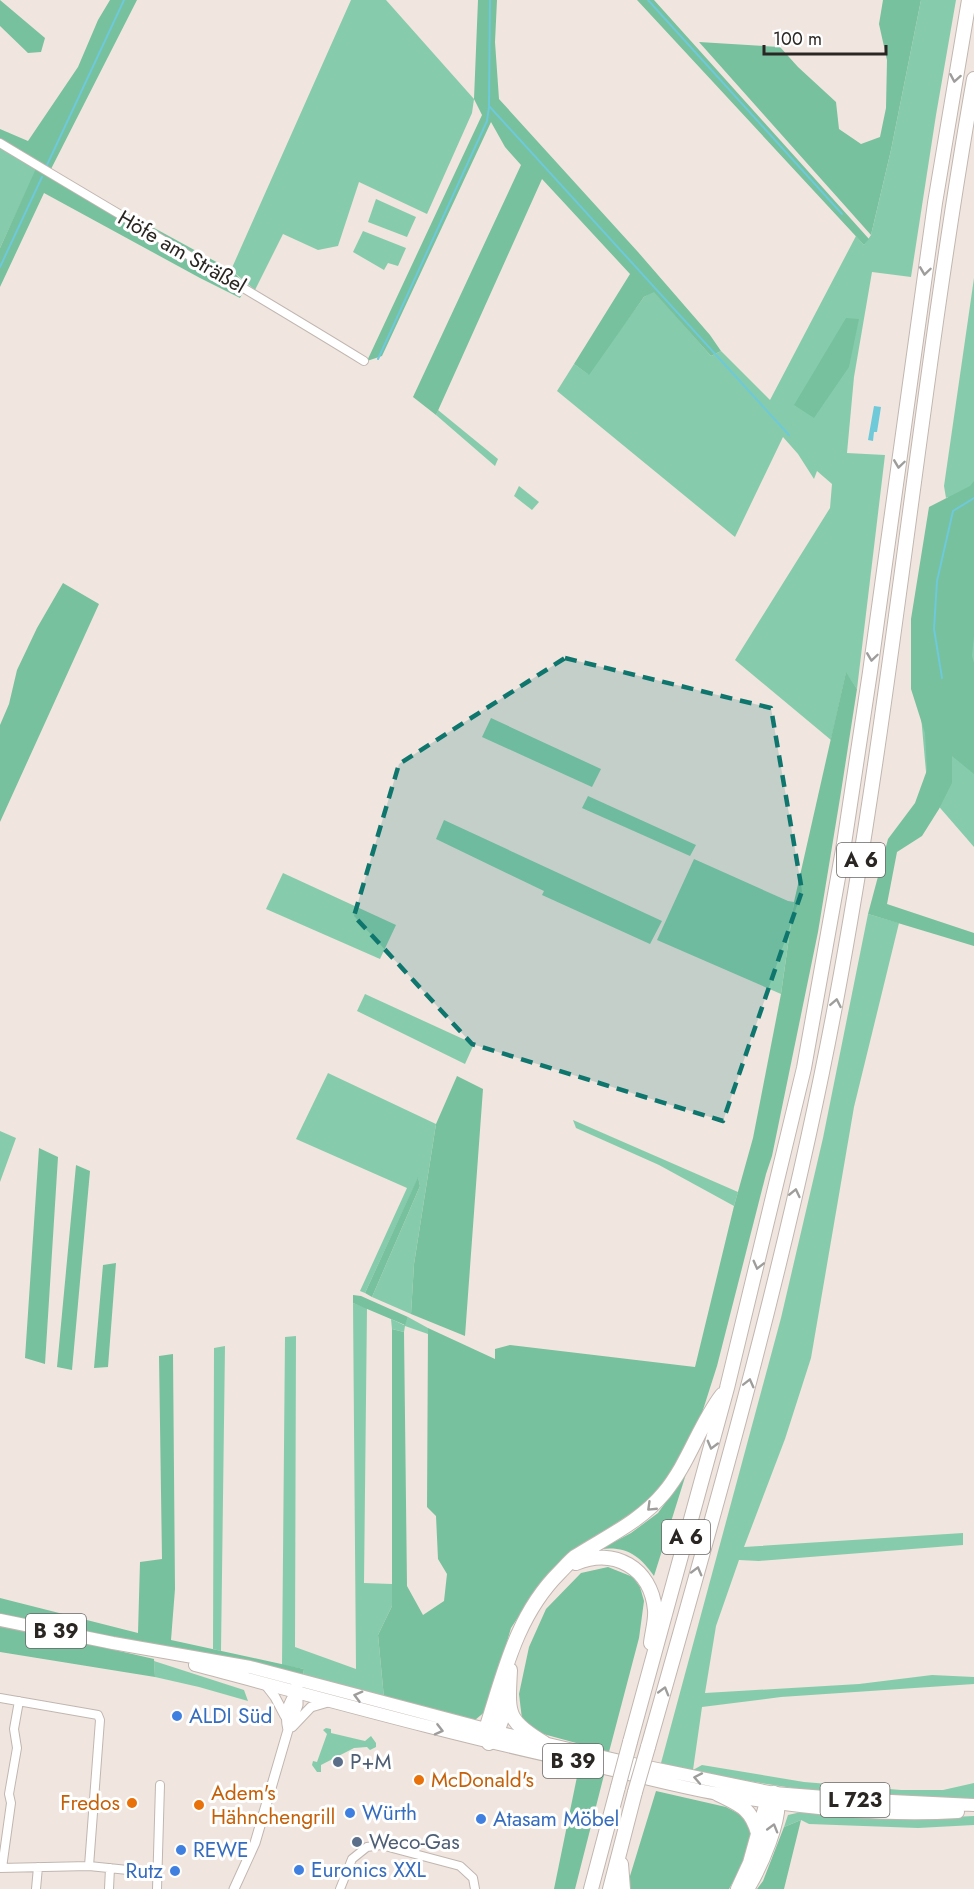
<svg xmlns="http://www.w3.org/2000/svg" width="974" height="1889" viewBox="0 0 974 1889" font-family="Jost,sans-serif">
<rect width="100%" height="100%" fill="#f1e5df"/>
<path fill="#86ccac" d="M351,0H386L474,99L472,113L427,214L359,182L338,246L318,250L283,234L255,290L231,270Z
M921,0H956L936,115L911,277L872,272L854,377L847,453L885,455L857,689L846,673L831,740L735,660L830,508L832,484L817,471L814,479L798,454L783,437L735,537L557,391L574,364L588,374L644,297L654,291L711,356L721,351L770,400L856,236L864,245L871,235L891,150Z
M0,142L39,164L0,248Z
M376,199L416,217L407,237L368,222Z
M363,231L406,248L398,266L388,263L384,270L353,252Z
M974,278V847L928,794L921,716L948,497L946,498L944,486Z
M438,410L498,459L495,466L436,415Z
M519,486L539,502L532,510L514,496Z
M491,718L601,769L592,787L482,737Z
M588,796L696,845L690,856L582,808Z
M444,820L662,921L650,944L542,895L544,891L436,839Z
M694,859L788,901L794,902L781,994L657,940Z
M283,873L396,925L380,959L266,909Z
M868,914L899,923L854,1107L811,1358L785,1439L744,1547L963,1533V1545L759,1561L739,1560L716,1626L705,1693L859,1684L932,1675L974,1677V1684L781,1697L702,1707L693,1770L702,1765L804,1782L901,1790H943L974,1783V1802L844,1796L703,1774L661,1763L781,1318L823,1138Z
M365,994L474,1044L465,1064L357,1011Z
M328,1073L436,1124L414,1264L411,1314L372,1297L420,1186L418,1178L365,1293L360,1291L407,1188L296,1139Z
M573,1120L738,1192L734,1206L659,1165L576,1128Z
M0,1131L16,1138L0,1182Z
M353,1303L367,1308L364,1583L392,1584V1606L378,1635L384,1698L303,1675L304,1669L282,1665L285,1337L296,1336L295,1647L356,1669Z
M408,1317L428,1328V1334L405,1326L404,1332L392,1329L391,1319L404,1325Z
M225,1346L221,1651L213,1649L214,1348Z
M154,1661L244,1690L248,1701L199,1687L155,1677Z
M326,1728L331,1729V1733L365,1741L371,1736L376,1743V1747L370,1750L367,1747L354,1748L321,1765V1772H317L312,1765L313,1761L317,1762L327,1734L323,1730Z
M801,1812C862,1818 914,1819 974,1816V1825L918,1828L809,1824L801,1820L784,1827L788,1815Z"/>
<path fill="#77c19f" d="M0,0L45,38L41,52L28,53L0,26Z
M110,0H137L50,171L231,270L247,285L240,298L200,278L44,193L0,287V248L38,164L0,142V129L28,141L78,67L98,20Z
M478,0H497L495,42L499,99L638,252L710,335L721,351L711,356L654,292L644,297L589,375L574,364L630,274L542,179L436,415L413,397L521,165L505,147L491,122L382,356L367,361L482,115L474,99Z
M637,0H654L869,239L864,245Z
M883,0H921L891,150L871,235L699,42L780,47L798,67L836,102L839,129L861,144L880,137L886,108L887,60L879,24Z
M846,318L859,319L849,367L814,418L794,405Z
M974,481V636L972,656L974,663V774L952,756V783L939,809L922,836L897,852L887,904L974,933V946L868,914L888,839L915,803L927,770L925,733L911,689V619L929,507L970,486Z
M63,583L99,604L0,822V725L9,704L17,670L37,628Z
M846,672L857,689L841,792L818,932L772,1156L766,1174L717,1366L702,1413L687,1448L666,1479L644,1505L595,1537L544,1578L511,1628L487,1710L475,1720H465L384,1698L378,1635L392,1606V1329L404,1332L407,1586L423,1615L444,1601L447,1574L438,1559L436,1516L427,1507L428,1328L495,1359V1349L510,1345L695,1367L734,1206L753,1138L781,994L794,902Z
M457,1076L483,1089L465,1336L411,1314L414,1264L436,1124Z
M39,1148L58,1157L45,1364L25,1358Z
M76,1165L90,1171L72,1370L57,1367Z
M418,1177L420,1186L372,1297L365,1293Z
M116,1263L108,1367L94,1368L103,1265Z
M353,1295L361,1296L408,1317L405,1325L353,1303Z
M173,1354L175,1589L171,1640L304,1669L303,1675L0,1615V1598L138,1633L140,1562L162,1559L159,1356Z
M686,1474L654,1576C640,1556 627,1546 601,1549L631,1533L658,1513Z
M608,1567L633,1577L640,1587L644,1601L639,1638L609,1752L536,1732L522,1719L519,1694L529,1647L546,1609L581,1573Z
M0,1626L50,1635L154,1659L155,1677L0,1652Z
M579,1767L604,1775L575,1889H554Z
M656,1791L726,1807L747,1818L752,1832L747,1857L729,1889H629L630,1876Z
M801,1820L784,1889H757L763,1881L784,1827Z"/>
<path fill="#6ec9d9" d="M874,406L881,407L877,432H874L873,441L868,440Z"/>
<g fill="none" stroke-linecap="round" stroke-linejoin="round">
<path stroke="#6ec9d9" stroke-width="2" d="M490,0L489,106L789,435
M648,0L842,214
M47,165L124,0
M0,267L42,177
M378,359L487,121L489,107
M942,678L934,629L937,581L953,511L974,498"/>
<g stroke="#c1b6b0" stroke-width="10">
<path id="minor" d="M0,143C121,216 244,287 364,361
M0,1698L98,1715L100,1720L89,1866
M0,1868L89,1866L157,1873
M2,1868L11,1803L9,1794L17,1748L14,1729L19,1701
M36,1889L38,1867
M109,1889L110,1868
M157,1889L160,1785
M340,1889L352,1859L367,1847L381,1845L460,1866L473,1878L475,1889"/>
</g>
<g stroke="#c1b6b0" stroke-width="11">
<path id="tertiary" d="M265,1684L275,1697L285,1716
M292,1727L311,1707L328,1702
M288,1730C284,1712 287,1704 298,1688
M234,1889L255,1843L288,1730L298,1705V1698L294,1688"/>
</g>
<g stroke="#c1b6b0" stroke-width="14">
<path id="primary" d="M0,1620L113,1643L250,1667L497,1732L633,1764L774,1793L850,1799L974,1805
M195,1665C324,1699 452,1735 582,1763C628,1773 673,1786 719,1794C798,1808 878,1817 958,1812"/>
</g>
<g stroke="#c1b6b0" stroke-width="16">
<path id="motorway" d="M576,1563C614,1547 651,1568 655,1610C656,1620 652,1633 651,1643
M510,1670C508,1713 505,1720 544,1743
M630,1742L727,1388L804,1068L844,844L870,672L935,203L969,0
M489,1743L486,1729C504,1674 516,1616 559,1573C564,1568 569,1562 575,1557C606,1537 640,1522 664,1493C689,1463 699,1425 722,1395
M489,1743L497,1732L508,1702
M648,1747C718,1501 789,1253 836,1001C893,696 920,386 974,79
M718,1794C740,1805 751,1808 758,1833
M621,1864L623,1889
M591,1889L618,1787
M610,1889L635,1792
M738,1889L750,1863L767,1802L774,1793L776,1794C784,1816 759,1869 747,1889"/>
</g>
<use href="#minor" stroke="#fff" stroke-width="8"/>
<use href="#tertiary" stroke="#fff" stroke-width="9"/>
<use href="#primary" stroke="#fff" stroke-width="12"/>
<use href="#motorway" stroke="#fff" stroke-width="14"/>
<g stroke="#c1b6b0" stroke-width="16" stroke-linecap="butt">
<path id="motorway-bridge" d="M618,1787L630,1742
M635,1792L648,1747"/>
</g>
<use href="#motorway-bridge" stroke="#fff" stroke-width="14"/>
</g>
<defs><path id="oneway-chevron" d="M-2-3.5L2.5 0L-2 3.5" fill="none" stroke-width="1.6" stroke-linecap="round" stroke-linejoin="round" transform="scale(1.5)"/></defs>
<g stroke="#9f9d9c">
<use href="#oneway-chevron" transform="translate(955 78) rotate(100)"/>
<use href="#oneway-chevron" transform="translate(925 271) rotate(98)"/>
<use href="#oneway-chevron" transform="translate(899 464) rotate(98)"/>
<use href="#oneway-chevron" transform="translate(872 657) rotate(98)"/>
<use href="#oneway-chevron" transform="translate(836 1003) rotate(-79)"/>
<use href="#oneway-chevron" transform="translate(795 1193) rotate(-77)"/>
<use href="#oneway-chevron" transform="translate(758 1265) rotate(104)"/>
<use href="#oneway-chevron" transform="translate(749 1383) rotate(-76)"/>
<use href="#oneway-chevron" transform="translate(712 1445) rotate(105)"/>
<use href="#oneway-chevron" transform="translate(651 1507) rotate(136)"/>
<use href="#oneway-chevron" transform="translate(697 1571) rotate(-75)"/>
<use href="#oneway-chevron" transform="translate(664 1691) rotate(-74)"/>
<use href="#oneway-chevron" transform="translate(358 1696) rotate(-165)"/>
<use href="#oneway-chevron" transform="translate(439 1730) rotate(14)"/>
<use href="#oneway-chevron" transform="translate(698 1778) rotate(-169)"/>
<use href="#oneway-chevron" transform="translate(773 1828) rotate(-74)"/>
</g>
<path fill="#0f766e" fill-opacity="0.2" stroke="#0f766e" stroke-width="4.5" stroke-dasharray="12 8" stroke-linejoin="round" d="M565,658L771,708L802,891L723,1121L472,1044L354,916L399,764Z"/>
<g fill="#3f7fe0" stroke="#fff" stroke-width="2">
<circle cx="177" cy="1716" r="6"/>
<circle cx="350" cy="1813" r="6"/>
<circle cx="481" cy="1819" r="6"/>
<circle cx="181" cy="1850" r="6"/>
<circle cx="299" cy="1870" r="6"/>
<circle cx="175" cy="1871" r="6"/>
</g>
<g fill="#5c6f8a" stroke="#fff" stroke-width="2">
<circle cx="338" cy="1762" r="6"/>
<circle cx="357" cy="1842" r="6"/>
</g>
<g fill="#e8710a" stroke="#fff" stroke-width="2">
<circle cx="419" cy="1780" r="6"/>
<circle cx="132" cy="1803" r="6"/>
<circle cx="199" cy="1805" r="6"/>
</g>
<g text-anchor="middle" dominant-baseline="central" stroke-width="6" stroke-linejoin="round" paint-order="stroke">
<g fill="#fff" stroke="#6a6765" stroke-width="1.5">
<rect x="837" y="843" width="48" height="34" rx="4.5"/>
<rect x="662" y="1520" width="48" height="34" rx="4.5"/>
<rect x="26" y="1614" width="60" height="34" rx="4.5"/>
<rect x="543" y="1744" width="60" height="34" rx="4.5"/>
<rect x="820.5" y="1783" width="69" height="34" rx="4.5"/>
</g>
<g font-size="20" font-weight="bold" fill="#2a2623">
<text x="861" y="860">A 6</text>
<text x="686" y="1537">A 6</text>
<text x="56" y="1631">B 39</text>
<text x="573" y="1761">B 39</text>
<text x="855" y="1800">L 723</text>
</g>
<g font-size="21" fill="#2a2623" stroke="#fff">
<text transform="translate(182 252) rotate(30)">Höfe am Sträßel</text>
</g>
<g font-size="21" fill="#366cbe" stroke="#fff" text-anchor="start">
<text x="189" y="1716">ALDI Süd</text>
<text x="362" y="1813">Würth</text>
<text x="493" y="1819">Atasam Möbel</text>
<text x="193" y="1850">REWE</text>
<text x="311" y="1870">Euronics XXL</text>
<text x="163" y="1871" text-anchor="end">Rutz</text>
</g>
<g font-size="21" fill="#4e5e75" stroke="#fff" text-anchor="start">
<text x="350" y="1762">P+M</text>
<text x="369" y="1842">Weco-Gas</text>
</g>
<g font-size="21" fill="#c56008" stroke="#fff" text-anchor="start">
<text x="431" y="1780">McDonald's</text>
<text x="211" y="1793">Adem's<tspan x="211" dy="24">Hähnchengrill</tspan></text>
<text x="120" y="1803" text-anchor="end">Fredos</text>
</g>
</g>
<path d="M764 45v9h122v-9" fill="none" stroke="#2a2623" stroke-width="3"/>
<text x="773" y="45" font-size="18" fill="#2a2623" stroke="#ffffff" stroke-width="4.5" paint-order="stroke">100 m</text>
</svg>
